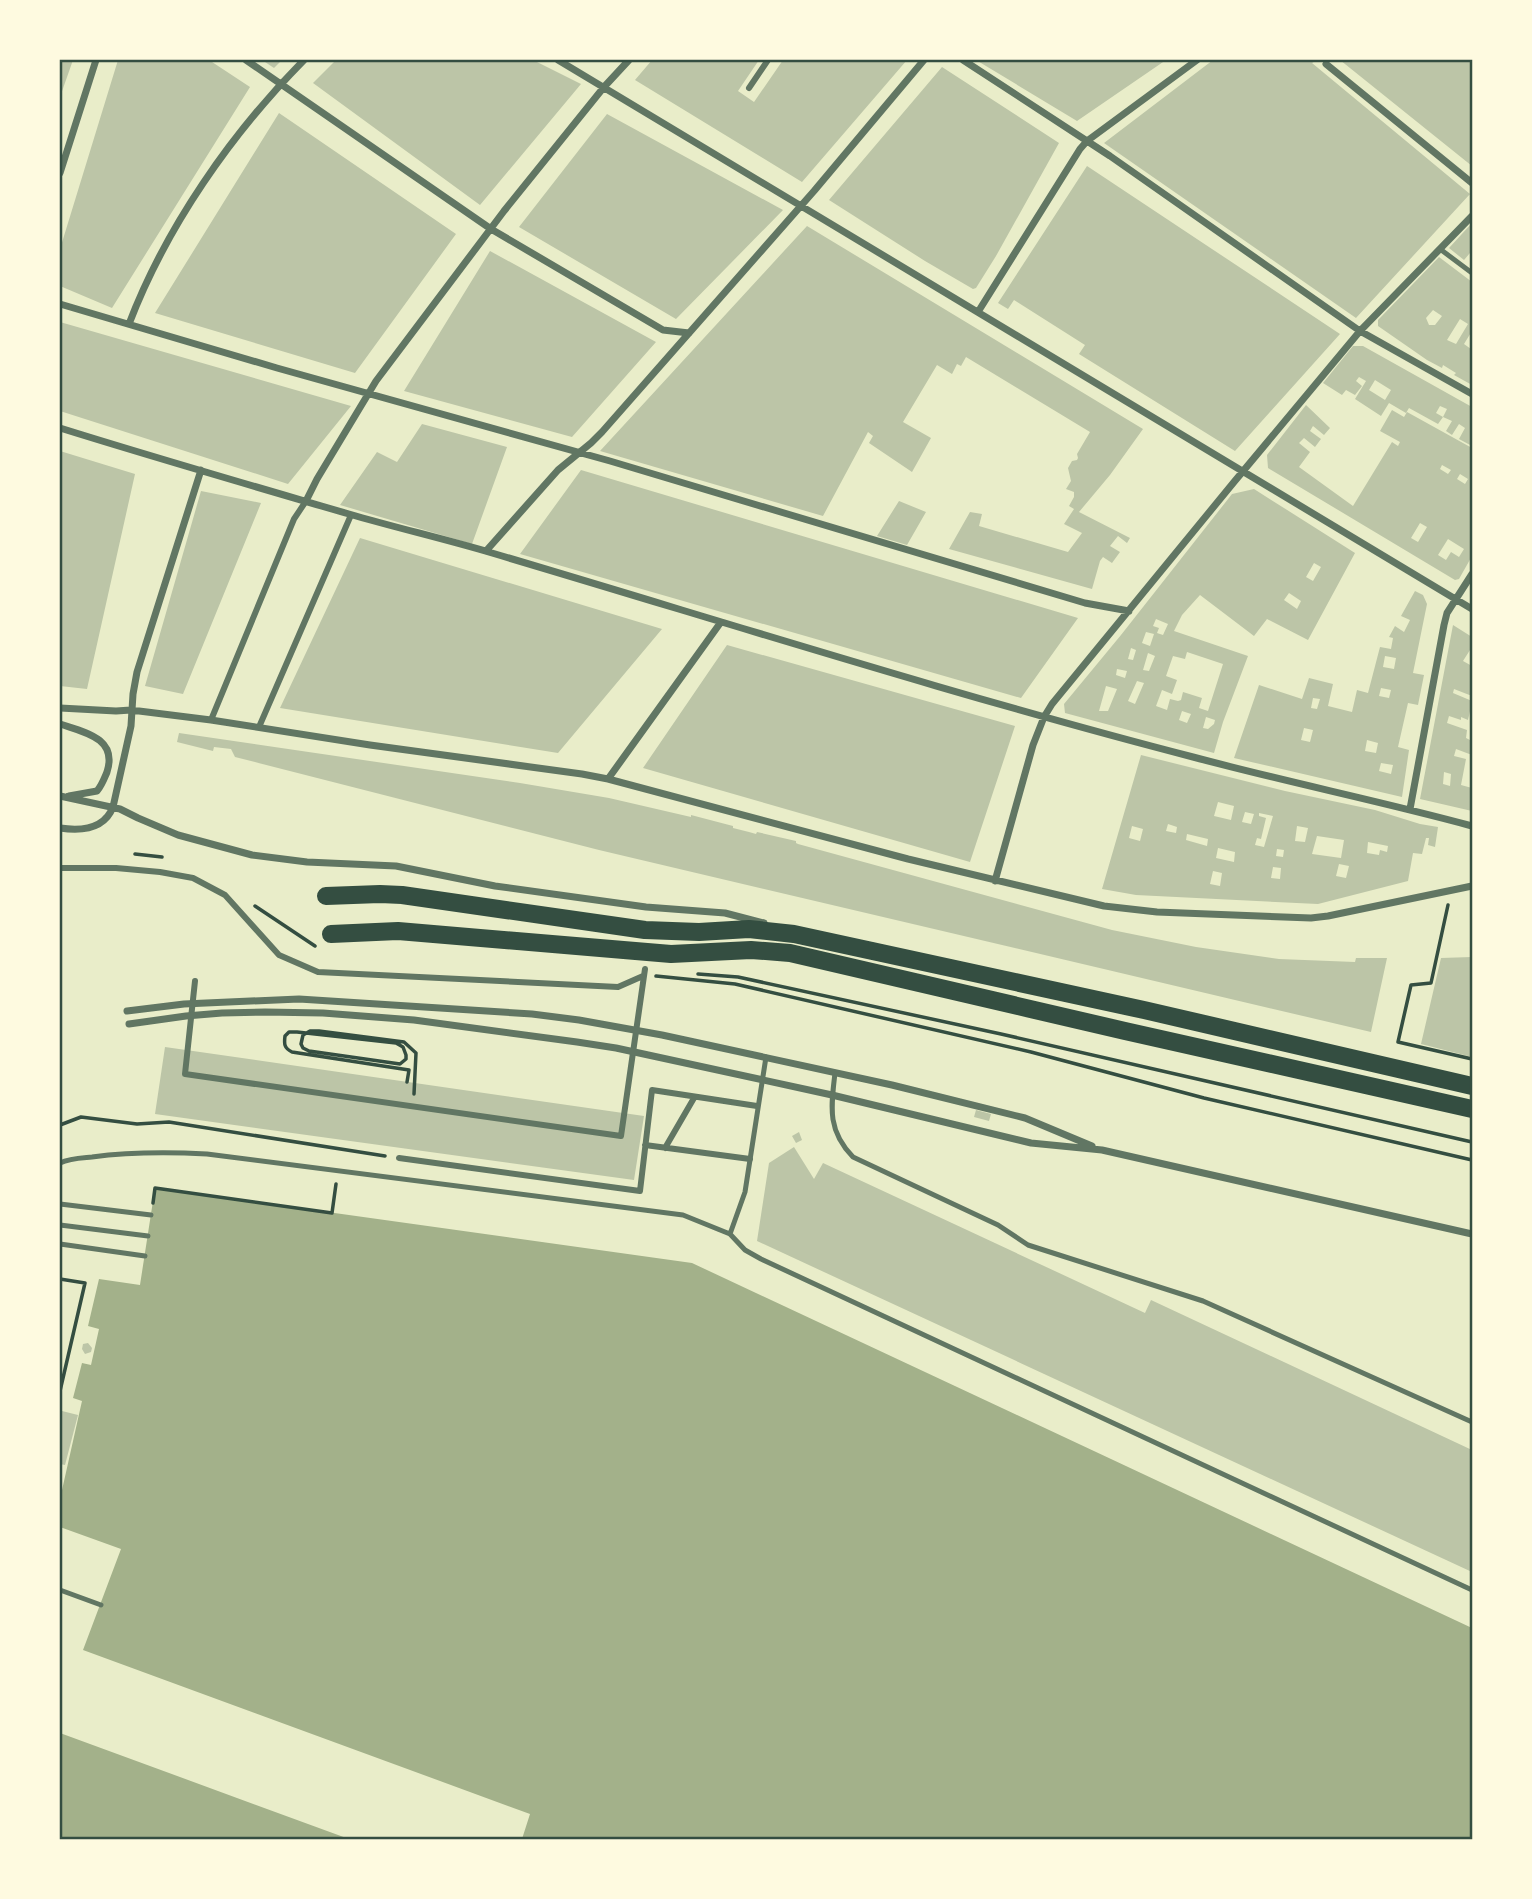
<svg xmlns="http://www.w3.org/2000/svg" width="1532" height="1899" viewBox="0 0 1532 1899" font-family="Raleway,sans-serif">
<rect width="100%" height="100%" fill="#e9edc9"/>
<path fill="#a3b18a" d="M155,1188L692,1263L1472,1628V1839H522L530,1814L83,1650L121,1549L60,1527V1499L82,1401L73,1398L82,1363L91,1365L99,1329L88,1326L99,1279L140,1285Z
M60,1733L349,1839H60Z"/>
<path fill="#bcc5a7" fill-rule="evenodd" d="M60,60H73L60,97Z
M118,60H209L250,87L112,308L60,286V249Z
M262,60H282L274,68Z
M336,60H533L581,84L480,205L313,83Z
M652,60H759L738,91L754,102L783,60H907L802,182L635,80Z
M976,60H1166L1077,121Z
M1213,60H1317L1312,63L1470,194L1356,318L1104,143Z
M1340,60H1472V166Z
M942,67L1059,143L996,256L976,288L973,289L925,261L829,200Z
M279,113L456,234L355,373L155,313Z
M607,114L783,210L676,319L519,227Z
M1087,166L1340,334L1235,451L1079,354L1085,345L1014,300L1008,309L998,303Z
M1472,223V255L1470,253L1464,260L1449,248Z
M807,226L1143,429L1110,475L1079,512L1130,538L1127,543L1118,536L1110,546L1120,552L1112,563L1103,557L1100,561L1092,589L949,549L970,512L982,514L979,526L1068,552L1082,533L1064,524L1074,509L1069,506L1074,497V492L1066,489L1071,481L1068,468L1072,461L1077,460L1078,458L1077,454L1090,432L966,357L961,366L957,364L952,374L937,365L903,422L931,438L912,472L869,443L873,436L868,432L823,516L600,451Z
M490,251L656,342L572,437L404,391Z
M1439,257L1472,282V331L1464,344L1471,349L1472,346V385L1454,375L1456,373L1443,365L1442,368L1427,360L1378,326V320ZM1433,310L1442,316L1435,325H1429L1426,318ZM1460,319L1468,324L1456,344L1447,340Z
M60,322L351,406L288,484L60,411Z
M1353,346H1363L1472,407V446L1459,439L1465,428L1459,424L1452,435L1446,431L1452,421L1443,417L1447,409L1440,406L1436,413L1443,417L1438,424L1409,408L1406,413L1389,403L1381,416L1355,399L1366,381L1359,377L1356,381L1362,386L1355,395L1346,390L1342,395L1323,383ZM1375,380L1391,390L1385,400L1369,390Z
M1306,405L1330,428L1324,435L1313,426L1310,431L1321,439L1315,447L1304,438L1299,443L1310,452L1299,467L1353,506L1392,442L1398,446L1400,442L1380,431L1392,410L1404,417L1407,412L1472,448V556L1459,579L1455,580L1268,468L1267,455ZM1442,465L1451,470L1448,474L1440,469ZM1460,474L1468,479L1465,484L1457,479ZM1420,523L1427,527L1418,542L1411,538ZM1448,539L1464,549L1459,557L1451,552L1446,560L1438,555Z
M422,424L507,447L472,544L340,505L377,452L397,462Z
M60,451L135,474L87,689L60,686Z
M581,470L1078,618L1021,698L520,554Z
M1254,489L1355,553L1308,640L1267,619L1254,636L1200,595L1182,615L1174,631L1248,656L1223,722L1214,753L1065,713L1064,704L1121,635L1232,494ZM1314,563L1321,567L1313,581L1306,577ZM1289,593L1301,601L1297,609L1284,600ZM1156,619L1168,624L1163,635L1157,633L1159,628L1153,626ZM1146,632L1154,634L1150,646L1142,643ZM1131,648L1136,650L1133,660L1128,659ZM1187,652L1223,664L1208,711L1199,708L1202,698L1183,692L1181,700L1178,701L1170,699L1167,710L1156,706L1162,690L1172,694L1177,680L1166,676L1173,656L1185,659ZM1148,653L1155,656L1149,671L1143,670ZM1117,669L1127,671L1125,678L1116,675ZM1137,681L1144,683L1135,704L1128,701ZM1106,686L1117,689L1108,711H1099ZM1182,711L1191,714L1187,723L1179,720ZM1206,717L1215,720L1214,724L1208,729L1203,728Z
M201,491L261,503L183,694L145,686Z
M899,501L926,512L907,545L877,536Z
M360,538L662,629L558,753L280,708Z
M1415,591L1423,595L1427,604L1413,673L1424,675L1418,705L1408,703L1398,747L1409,750L1402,797L1234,758L1259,685L1302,699L1309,678L1333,684L1328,706L1352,712L1357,690L1368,693L1380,647L1391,649L1393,638L1389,637L1395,626L1404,632L1410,620L1401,616ZM1385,656L1396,658L1394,669L1383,667ZM1381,688L1391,690L1389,698L1379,696ZM1313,698L1320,699L1317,709L1311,708ZM1304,728L1313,730L1310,742L1301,740ZM1367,740L1378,743L1376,753L1365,751ZM1381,763L1393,765L1391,774L1379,771Z
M1453,625L1472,637V652L1470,650L1463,661L1472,666V696L1454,689L1453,693L1472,701V712L1470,711L1468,720L1461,717V720L1449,716L1447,723L1467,730L1466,738L1472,741V755L1456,749L1454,756L1466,759L1461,785L1472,788V811L1420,799ZM1444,772L1451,774L1450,786L1443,784Z
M727,645L1015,726L970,862L643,768Z
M179,733L520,783L609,798L691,817V815L733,826V828L749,832L756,834L757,832L796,841V843L798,844L1112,930L1196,947L1279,959L1355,962L1356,958H1387L1371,1032L599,850L235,757L231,749L214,747L213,751L177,742Z
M1141,755L1285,791L1375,810L1420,824L1438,827L1435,847L1428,845L1429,838H1426L1422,854L1413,853L1408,881L1318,904L1136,895L1102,889ZM1218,802L1234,806L1231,820L1214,816ZM1245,812L1254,814L1251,824L1242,822ZM1259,813L1273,816L1264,847L1255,845L1257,838L1261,839L1266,818L1259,816ZM1168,824L1177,827L1176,833L1166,831ZM1132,826L1143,829L1140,841L1129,838ZM1297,826L1308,828L1305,842L1295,841ZM1187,834L1208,839L1207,846L1186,840ZM1317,836L1344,840L1341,858L1312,854ZM1368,842L1388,846L1387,852L1380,850L1379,855L1367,853ZM1218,848L1235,852L1234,862L1216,858ZM1277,849L1284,850L1283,857L1276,856ZM1339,864L1349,866L1346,878L1336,876ZM1273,867L1281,868L1280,879L1271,878ZM1213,871L1222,873L1220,886L1210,884Z
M1472,957V1057L1421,1044L1441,958Z
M165,1047L644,1116L634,1180L155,1114Z
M976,1110L991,1114L989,1121L974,1117Z
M799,1132L802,1140L796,1143L792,1136Z
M794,1147L814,1179L823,1163L1145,1313L1151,1300L1472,1450V1572L757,1241L769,1163Z
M88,1343L92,1348L91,1352L85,1354L82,1349L83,1344Z
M62,1411L78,1415L65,1465L60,1464V1423Z"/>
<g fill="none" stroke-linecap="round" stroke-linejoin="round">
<path stroke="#344e41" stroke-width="3.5" d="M135,854L162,857
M1448,905L1431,983L1411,985L1398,1042L1472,1059
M255,906L315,946
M698,974L738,977L1001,1034L1472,1142
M656,976L735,984L1031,1052L1204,1098L1472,1160
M407,1082L409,1070L292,1052C284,1048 284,1044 285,1036L289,1032H297L396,1043L403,1047L406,1055V1059L400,1064L309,1051L303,1048L301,1044L303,1035L310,1031H319L404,1042L416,1053L414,1094
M60,1125L81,1117L137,1124L169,1122L385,1156
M153,1203L155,1188L332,1213L336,1184
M60,1279L85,1283L60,1391"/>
<path stroke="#617663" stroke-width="5" d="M1440,249L1472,273
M835,1073C831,1107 827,1130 853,1157L998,1225L1028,1245L1203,1301L1472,1422
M60,1163C70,1158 81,1158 92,1157C130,1152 168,1152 207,1154L683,1215L730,1234L745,1250L761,1259L1472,1590
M60,1204L151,1215
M60,1225L148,1236
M730,1234L745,1192L766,1057
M60,1244L145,1256
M60,1590L101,1605"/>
<path stroke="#617663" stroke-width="6" d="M749,88L768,60
M211,720L294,519L306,501
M259,727L351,515
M60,868H116L160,872L193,878L225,895L279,955L318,972L618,987L643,976
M195,981L185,1074L621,1136L645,969
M645,1145L750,1159
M665,1148L694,1098
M399,1158L640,1191L652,1090L757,1106"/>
<path stroke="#617663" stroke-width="7" d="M246,60L491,229L663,330L689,333
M558,60L1472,609
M963,60L1110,156L1360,331L1472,394
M1326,64L1472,183
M60,173L96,60
M60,304L277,368L610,461L1085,603L1129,611
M978,312L1080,149L1087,141L1197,60
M129,324C166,227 231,134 304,60
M60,428C156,458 253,486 349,514C397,528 445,539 492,553C725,622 957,696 1193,757C1286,782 1380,801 1472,826
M306,501L317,479L376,381L504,211L604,87L629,60
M486,551L558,470L591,443L602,432L814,191L924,60
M60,708L116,711L131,710L211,720L370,745L582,774L608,779L908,859L1104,906L1157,912L1311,918L1328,916L1472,886
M60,724C84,732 118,738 107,772C104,779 102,785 97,791L69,796
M608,779L721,622
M60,796L120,809L138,818L178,835L252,855L307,862L396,866L495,886L646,907L725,913L764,923
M1410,809L1444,625L1447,613L1472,574
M60,828C80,831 104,830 113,807L131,726L133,694L137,672L201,470
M995,881L1033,745L1044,717L1052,704L1234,482L1360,331L1472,216
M127,1011L184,1004L299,999L532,1014L579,1020L662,1035L892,1085L1025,1118L1092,1146
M129,1024L186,1016L222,1013L265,1012L323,1013L414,1020L577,1042L616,1048L832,1095L1031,1143L1102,1150L1472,1234"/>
<path stroke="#344e41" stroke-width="18" d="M326,896L380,894L402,895L645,930L699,932L749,929L794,934L1144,1010L1472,1086
M331,934L398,931L671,954L751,950L790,953L1125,1031L1472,1109"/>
</g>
<rect width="1532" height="1899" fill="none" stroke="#fefae0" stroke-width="122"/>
<rect x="61" y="61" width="1410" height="1777" fill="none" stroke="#344e41" stroke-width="2.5"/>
</svg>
